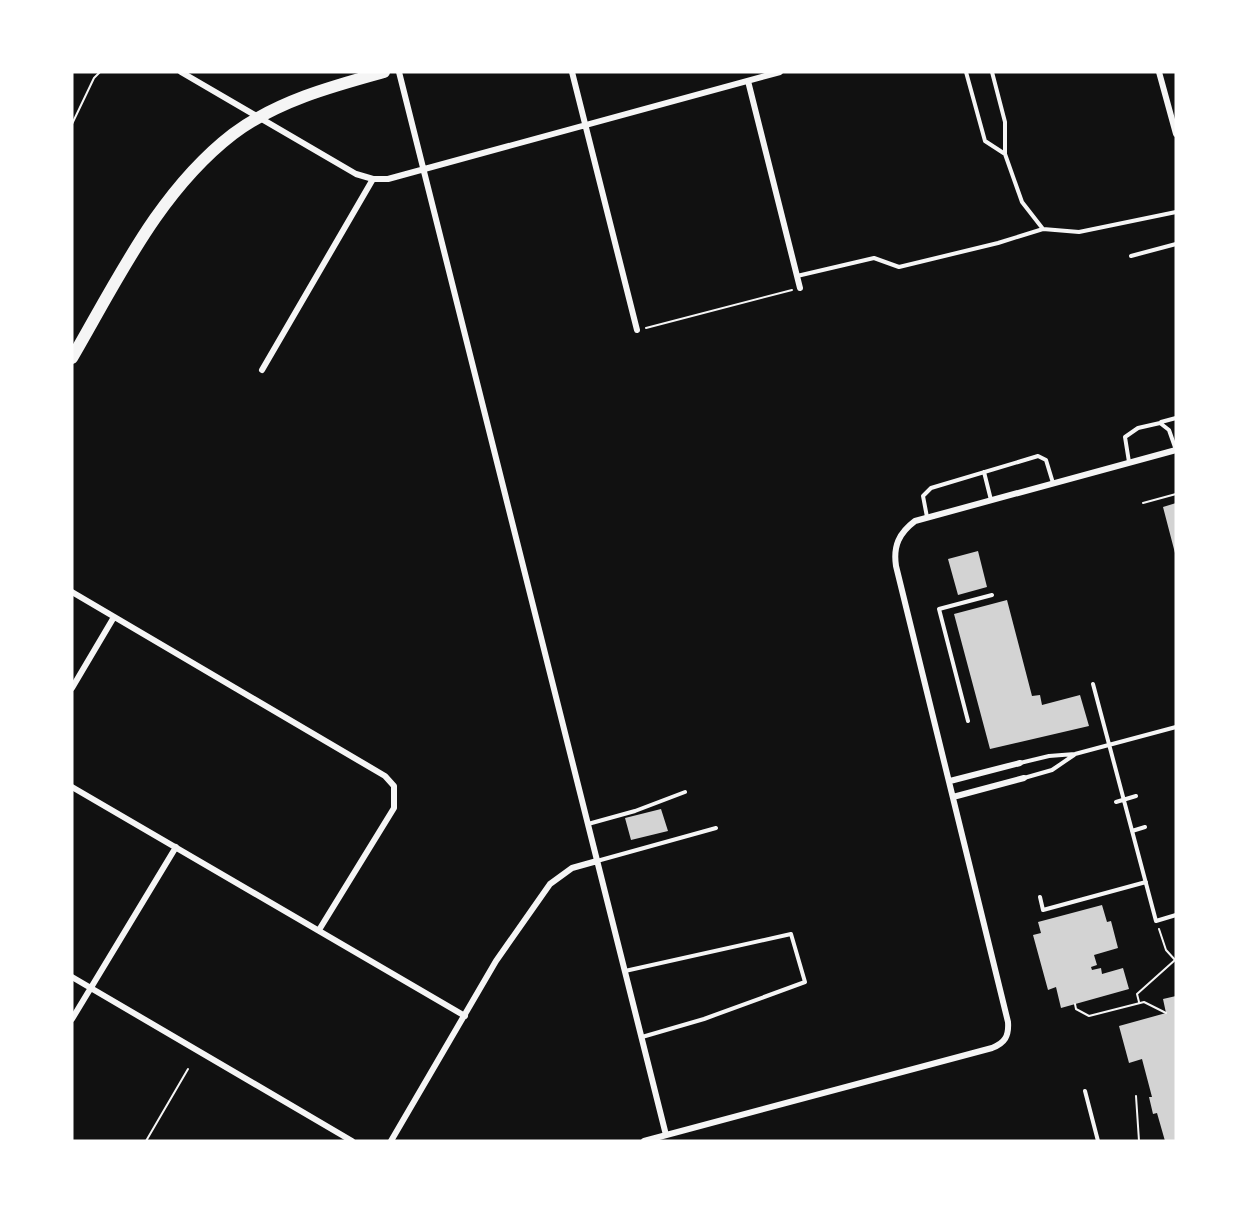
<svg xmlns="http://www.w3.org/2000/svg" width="1248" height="1213" viewBox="0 0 1248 1213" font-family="Karla,sans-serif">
<rect width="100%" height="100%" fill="#111"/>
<path fill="#d3d3d3" d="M1176,503V553H1175L1163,507Z
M978,551L987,587L958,595L948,559Z
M1007,600L1032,696L1040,695L1042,705L1080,695L1089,726L990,749L954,614Z
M661,809L668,831L631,840L625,818Z
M1102,905L1107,922L1111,921L1118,948L1094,955L1097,965L1091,967L1092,970L1101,968L1102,974L1123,968L1129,989L1061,1008L1056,987L1048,990L1033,935L1041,933L1038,922Z
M1176,996V1141H1165L1157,1113L1153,1114L1149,1097H1152L1142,1059L1129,1063L1119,1026L1166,1013L1163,999Z"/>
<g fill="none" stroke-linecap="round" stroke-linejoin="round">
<path stroke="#f5f5f5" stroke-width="2" d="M72,124L94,78L100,72
M646,328L792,290
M1143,503L1176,494
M1159,929L1166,950L1176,961
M1139,1002L1137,994L1175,960
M1075,1004L1076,1009L1089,1016L1144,1002L1166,1013
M1136,1096L1139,1141
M146,1141L188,1069"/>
<path stroke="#f5f5f5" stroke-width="4" d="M966,72L985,141L1005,154
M992,72L1005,122V154L1022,202L1043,229
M1131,256L1176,244
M797,276L874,258L899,267L998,243L1043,229L1079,232L1176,212
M1161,422L1176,418
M1129,462L1125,437L1138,428L1160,423L1169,430L1176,450
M984,472L991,500
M927,517L923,496L931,488L1038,456L1046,460L1053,483
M1093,684L1156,921L1176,915
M968,721L939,609L992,595
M1020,763L1049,756L1075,754L1176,727
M1024,778L1052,770L1074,755
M1116,802L1136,796
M588,824L635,811L685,792
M1132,831L1145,827
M597,861L716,828
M1040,897L1043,910L1146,882
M625,971L791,934L805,982L704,1019L642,1037
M1085,1091L1098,1141"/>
<path stroke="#f5f5f5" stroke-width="6" d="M181,72L356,174L373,179H388L780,72
M399,72L666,1135
M572,72L637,330
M1159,72L1176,134
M748,81L800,288
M262,370L373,179
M72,592L385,776L394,786V808L319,930
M72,688L114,617
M950,781L1020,763
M72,787L465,1016
M953,797L1024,778
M72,977L352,1141
M72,1019L176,847
M391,1141L496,961L550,884L572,868L597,861
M644,1141L992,1048C1005,1043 1009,1036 1008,1022L896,566C893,546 899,533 915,521L1176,450"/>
<path stroke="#f5f5f5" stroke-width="12" d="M72,358C118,279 159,191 233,134C277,101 333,86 384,72"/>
</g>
<rect width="1248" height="1213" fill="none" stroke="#ffffff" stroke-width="147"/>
</svg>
